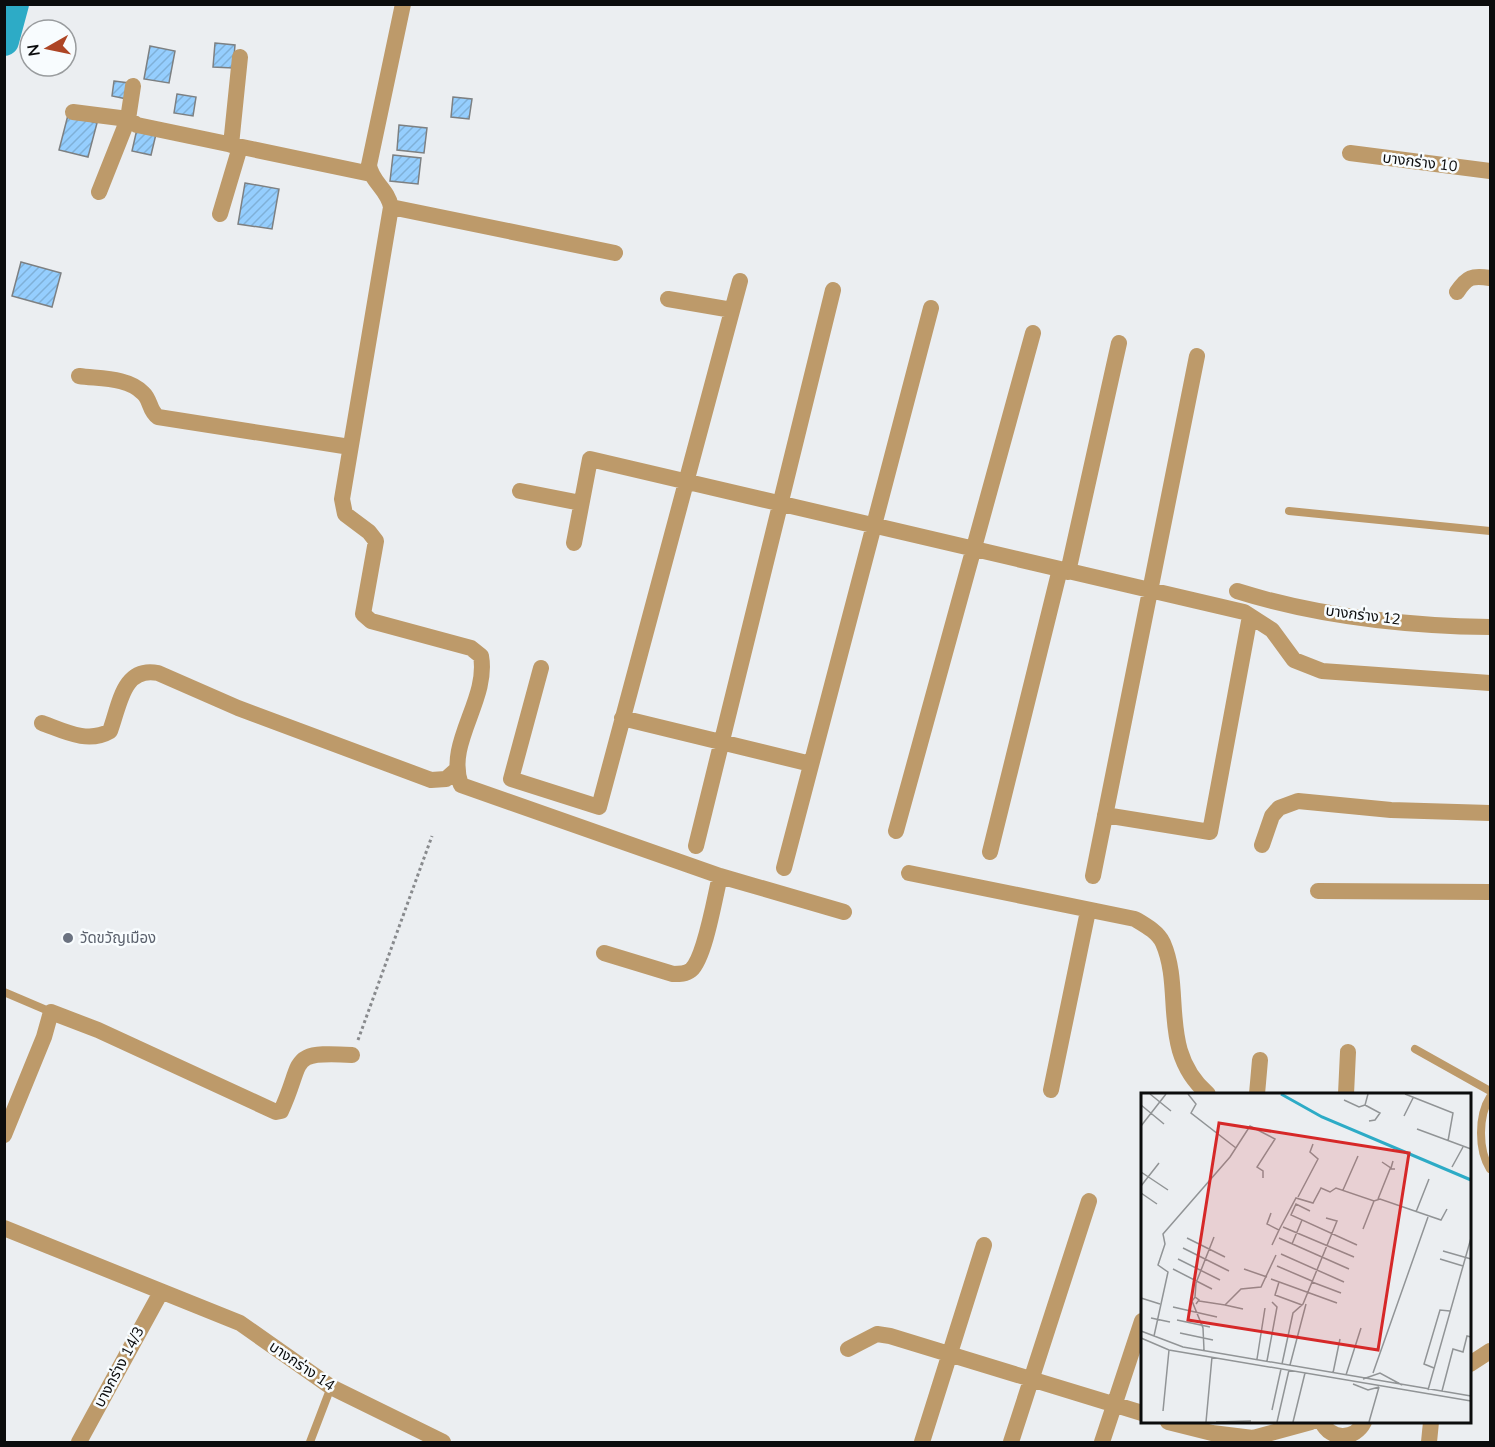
<svg xmlns="http://www.w3.org/2000/svg" width="1495" height="1447" viewBox="0 0 1495 1447" font-family="'Nunito Sans','Noto Sans Thai',sans-serif">
<defs>
<pattern id="building-hatch" width="6" height="6" patternUnits="userSpaceOnUse" patternTransform="scale(1.5)"><rect width="6" height="6" fill="#95cefe"/><path d="M-1 1l2-2M0 6l6-6M5 7l2-2" fill="none" stroke="#7fb0d8"/></pattern>
</defs>
<rect width="100%" height="100%" fill="#ebeef1"/>
<g fill="none" stroke-linecap="round" stroke-linejoin="round">
<path stroke="#2dabc6" stroke-width="30" d="M4,41L14,4"/>
</g>
<path fill="url(#building-hatch)" stroke="#7d8082" stroke-width="1.5" d="M215,43L235,45L233,68L213,67Z
M150,46L175,51L169,83L144,79Z
M114,81L129,83L127,99L112,96Z
M177,94L196,97L193,116L174,113Z
M453,97L472,99L469,119L451,117Z
M68,115L97,123L88,157L59,150Z
M399,125L427,128L424,153L397,150Z
M137,129L156,134L151,155L132,151Z
M393,155L421,158L418,184L390,181Z
M245,183L279,189L272,229L238,224Z
M21,262L61,273L52,307L12,296Z"/>
<g fill="none" stroke-linecap="round" stroke-linejoin="round">
<path stroke="#888a8d" stroke-width="3" stroke-dasharray="3 3" stroke-linecap="butt" d="M358,1040L432,836"/>
<path stroke="#bd9a6a" stroke-width="8" d="M1289,511L1490,531
M4,992L51,1012
M1415,1049L1490,1091
M1490,1097C1478,1116 1478,1150 1490,1169
M310,1442L331,1387"/>
<path stroke="#bd9a6a" stroke-width="16" d="M403,4L369,165C371,182 388,189 391,207L342,499L345,514L369,532L376,541L363,614L371,621L471,648L481,656C489,700 445,743 461,785L720,876
M133,86L128,119L137,125L371,174
M73,112L128,119L99,192
M231,145L240,57
M1350,153L1490,171
M391,207L615,253
M220,214L240,147
M1457,292C1467,277 1472,275 1490,278
M668,299L732,310
M79,376C99,379 128,377 143,393C151,400 149,411 158,417L350,447
M520,491L581,503
M574,543L590,459L1244,612L1272,630L1294,660L1322,671L1490,683
M1068,572L1119,343
M1237,591C1317,616 1407,626 1490,627
M541,668L511,779L599,807L740,281
M622,718L811,764
M42,723C64,731 88,744 110,731C120,704 123,666 158,673L238,708L431,780L446,779L455,771
M1105,815L1210,832L1250,616
M896,831L1033,333
M1262,845L1272,816L1279,808L1298,801L1391,810L1490,813
M696,846L833,290
M990,852L1060,569
M784,868L931,308
M909,873L1135,919C1145,925 1158,932 1163,943C1184,991 1158,1051 1208,1094
M1093,876L1197,356
M1318,891L1490,892
M604,953L673,974C680,974 686,974 691,970C705,958 715,896 720,876L844,912
M1051,1090L1088,911
M1257,1094L1260,1060
M1346,1094L1348,1052
M4,1135L44,1037L51,1012L98,1030L276,1112L281,1111C305,1060 286,1051 352,1055
M4,1228L240,1323L331,1387L443,1442
M848,1349L877,1334L890,1336L1142,1413
M1470,1364L1490,1351
M1168,1422L1212,1433L1253,1438L1311,1422
M1322,1422C1331,1441 1355,1440 1364,1422
M79,1442L161,1292
M922,1442L984,1245
M1011,1442L1089,1201
M1102,1442L1142,1321
M1429,1442L1431,1422"/>
</g>
<circle fill="#6b7280" stroke="#f8fcfe" stroke-width="2" cx="68" cy="938" r="6"/>
<g text-anchor="middle" dominant-baseline="central" stroke-width="5" stroke-linejoin="round" paint-order="stroke">
<g font-size="15" fill="#0b0c0d" stroke="#f8fcfe">
<text transform="translate(1420 162) rotate(7)">บางกร่าง 10</text>
<text transform="translate(1363 615) rotate(7)">บางกร่าง 12</text>
<text transform="translate(302 1366) rotate(34)">บางกร่าง 14</text>
<text transform="translate(119 1367) rotate(-62)">บางกร่าง 14/3</text>
</g>
<g font-size="15" fill="#5b616d" stroke="#f8fcfe" text-anchor="start">
<text x="80" y="938">วัดขวัญเมือง</text>
</g>
</g>
<g transform="translate(1141 1093)">
<rect width="330" height="330" fill="#ebeef1"/>
<path fill="none" stroke="#2dabc6" stroke-width="3" d="M140,1L181,24L330,87"/>
<path fill="none" stroke="#919496" stroke-width="1.5" d="M9,1L30,18M47,1L55,11L50,20L95,55M227,1L224,12L239,20L234,27L228,28M264,1L312,20L307,48M203,7L218,14L224,12M0,12L23,31M263,23L272,5M0,33L25,1M276,36L330,56M241,69L250,75L252,68M311,74L322,54M0,79L27,97M0,93L18,70M202,97L217,63M0,100L16,111M157,104L177,66L169,59L172,51M237,106L249,76H254M169,118L155,111L150,122L216,152M275,119L288,86M130,120L126,131L138,137L131,152M142,134L213,164M222,136L233,108M138,137L155,105L172,110L180,95L189,99L195,95L233,108L239,106L300,127L306,116M46,145L84,164M138,145L208,176M151,151L161,127M42,155L88,178M302,158L330,166M140,161L203,189M37,166L79,187M299,166L322,173M136,173L171,188M32,176L71,196M103,176L126,184M130,186L196,210M138,189L134,202L161,212M171,189L200,200M54,204L55,190L73,144M0,205L19,211M58,208L84,212L100,196L120,194L135,162M55,211L58,207L54,204L51,208L62,235L63,257M84,212L102,216M32,214L76,224M10,225L29,229M36,227L69,234M0,238L42,254L330,303M39,240L72,247M13,243L27,179L17,172L24,151L22,141L89,64L109,33L134,46L116,74L122,78V85M0,245L28,257L330,308M116,266L124,215M126,268L136,214L131,209M141,271L152,220L162,211L196,128L185,125M149,272L165,211M293,275L283,271L299,217L309,218M192,280L199,246M232,280L287,124M205,282L220,235M222,286L239,280L261,292M212,291L227,297L238,294M287,297L330,145M301,298L312,256L322,259L326,243L330,244M131,317L140,276M22,318L28,257M65,329L71,264M75,329L110,328M136,329L148,277M152,329L164,280M228,329L238,294"/>
<path fill="#d62828" fill-opacity="0.15" stroke="#d62828" stroke-width="3" d="M78,30L268,60L237,257L47,227Z"/>
<rect width="330" height="330" fill="none" stroke="#0b0c0d" stroke-width="3"/>
</g>
<rect width="1495" height="1447" fill="none" stroke="#0b0c0d" stroke-width="12"/>
<g transform="translate(48 48) rotate(261)"><circle r="28" fill="#f8fcfe" stroke="#999c9e" stroke-width="1.5"/>
<path d="M0-4.5L10 22L0 15L-10 22Z" fill="#ad4525"/>
<text y="-9" font-size="16" font-weight="bold" text-anchor="middle" fill="#0b0c0d">N</text>
</g>
</svg>
